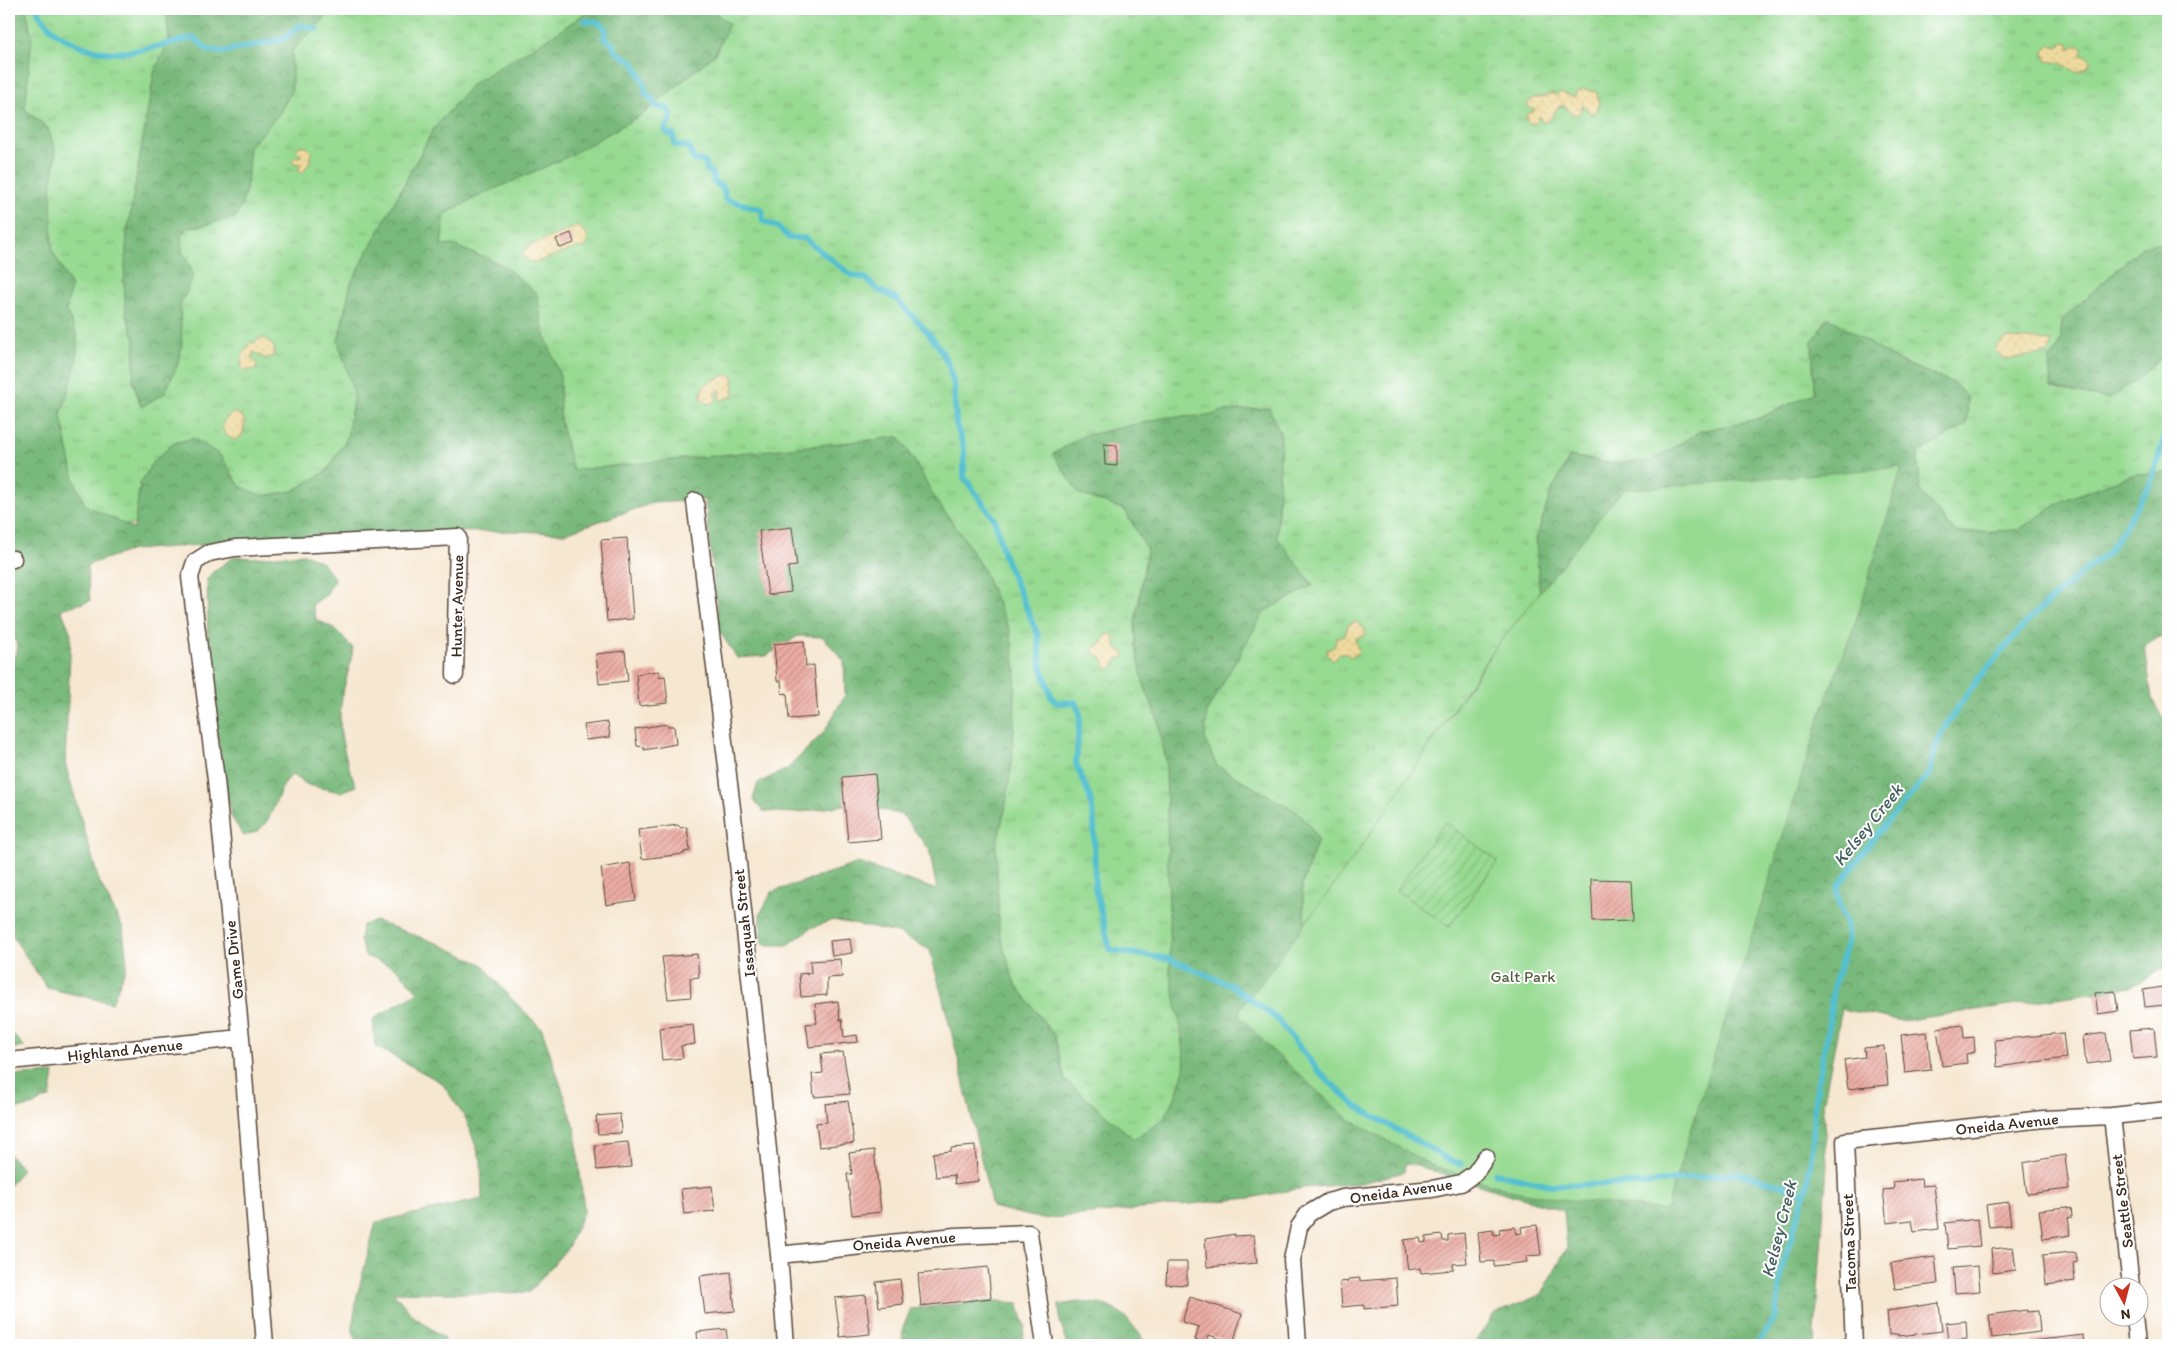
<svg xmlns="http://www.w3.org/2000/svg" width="2177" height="1354" viewBox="0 0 2177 1354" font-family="Itim,sans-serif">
<defs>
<pattern id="grass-tufts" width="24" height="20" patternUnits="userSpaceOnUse" patternTransform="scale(1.25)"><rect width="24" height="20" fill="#97da92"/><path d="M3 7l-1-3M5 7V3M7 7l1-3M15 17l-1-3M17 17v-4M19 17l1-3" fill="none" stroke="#83bb7d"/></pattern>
<pattern id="forest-crowns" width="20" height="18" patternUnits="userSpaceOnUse" patternTransform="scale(1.25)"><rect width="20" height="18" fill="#79ba7c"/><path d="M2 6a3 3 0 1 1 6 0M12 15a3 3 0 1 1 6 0" fill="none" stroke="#649765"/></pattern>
<pattern id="sand-dots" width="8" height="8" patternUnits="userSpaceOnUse" patternTransform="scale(1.25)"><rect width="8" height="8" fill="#eeda9e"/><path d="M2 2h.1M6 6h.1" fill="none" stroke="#cdbb88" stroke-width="1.8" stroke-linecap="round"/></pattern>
<pattern id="garden-furrows" width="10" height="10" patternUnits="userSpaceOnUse" patternTransform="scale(1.25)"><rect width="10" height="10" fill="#97da92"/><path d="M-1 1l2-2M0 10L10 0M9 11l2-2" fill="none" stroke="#83bb7d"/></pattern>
<pattern id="building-hatch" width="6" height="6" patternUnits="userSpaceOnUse" patternTransform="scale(1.25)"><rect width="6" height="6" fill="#ecada5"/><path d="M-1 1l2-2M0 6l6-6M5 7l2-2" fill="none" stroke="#c08d86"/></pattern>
</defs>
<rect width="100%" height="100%" fill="#fff"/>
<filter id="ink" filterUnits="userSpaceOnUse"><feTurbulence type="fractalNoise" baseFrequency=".02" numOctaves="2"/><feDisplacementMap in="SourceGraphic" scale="10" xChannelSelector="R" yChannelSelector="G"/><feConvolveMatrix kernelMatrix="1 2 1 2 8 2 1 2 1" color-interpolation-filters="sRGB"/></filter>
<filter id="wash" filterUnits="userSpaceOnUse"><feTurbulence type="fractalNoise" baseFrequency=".0096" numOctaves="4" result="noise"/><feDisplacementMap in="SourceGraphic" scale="20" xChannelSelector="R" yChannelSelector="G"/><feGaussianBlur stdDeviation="1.12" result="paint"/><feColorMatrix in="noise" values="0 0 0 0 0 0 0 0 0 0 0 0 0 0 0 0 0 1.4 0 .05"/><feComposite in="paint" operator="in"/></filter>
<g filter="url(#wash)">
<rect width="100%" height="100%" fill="#f6e7d1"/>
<path fill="url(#grass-tufts)" stroke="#698258" d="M9,9H2168V524L1956,533L1920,492L1622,490L1488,658L1358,852L1280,1103L1034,1207L908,458L387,517L25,528L9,437Z"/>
<path fill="url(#forest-crowns)" stroke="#5a724d" d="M9,9H26L32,37L25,109L48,128L56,153L51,191L52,249L71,287L66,310L77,335V362L61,415L74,479L85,505L134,529L140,484L153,462L174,443L193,438L220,455L240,486L262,496L293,491L327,471L347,438L354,394L338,341L351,283L433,130L473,83L547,39L592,9H711L729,24L715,54L643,114L565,158L483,194L445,214L441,246L453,245L503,265L537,294L543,330L560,376V420L573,470L899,437L920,470L935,499L964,538L982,568L1010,631L1016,670L1013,754L1005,810L996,846L999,931L1014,982L1055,1037L1065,1080L1134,1139L1164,1119L1175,1098L1185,1067L1182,1034L1170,972L1166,761L1157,718L1143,682L1136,648L1135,624L1147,550L1125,510L1079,494L1053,454L1083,436L1168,417L1210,416L1222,411L1269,408L1281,435L1277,537L1313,585L1264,612L1207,711L1205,740L1217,766L1297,812L1309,824L1318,840L1302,885L1305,923L1543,644L1536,539L1551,492L1570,456L1610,463L1652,461L1700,431L1757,419L1814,393L1812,342L1828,317L1895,359L1955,384L1968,398L1967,424L1918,453L1920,492L1956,533L2018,530L2064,500L2135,474L2168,473V632L2145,646L2152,700L2168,723V966L2131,987L1902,1021L1842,1009L1823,1104L1827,1165L1814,1345H1473L1493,1315L1542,1294L1567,1248L1564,1211L1410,1164H1405L1404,1172L1361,1183L1303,1188L1250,1198L1042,1219L992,1207L956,1050L930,950L898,933L833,920L811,928L788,945H763L760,914L772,892L858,863L937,890L929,849L902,815L857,803L795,813L763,811L753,799L758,783L787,769L825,731L845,695L844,661L823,637L798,636L766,656L737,658L720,632L705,500L653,503L565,533L512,531L350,534L132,550L87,565L90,601L61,609L71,634L65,763L99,881L123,928L127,965L112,1003L47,988L9,931V668L18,648L9,622Z
M166,9H328L327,16L292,51V89L280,113L249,147C248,172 249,194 236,217L201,226L189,227L181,236L182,252L191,268L192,280L180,306L182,346L177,366L165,393L141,407L133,381L135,340L126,314L124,283L127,233L154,73L169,40Z
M2168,242V356L2164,354L2140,377L2109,399L2051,388L2049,361L2060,345L2062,320L2143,246Z
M304,554L321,561L335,579L326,595L312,605L316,619L335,629L353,648C350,670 341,692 340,714C339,739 347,763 356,786L340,792L308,785L292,775C276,788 275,818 259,830C254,833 248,834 244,836L232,818L228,799L215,723L208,637L207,579L214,571L235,556L250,558Z
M376,921L439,944L482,964L509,996L542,1029L575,1128L584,1210L568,1247L530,1292L491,1294L393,1292L412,1315L443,1337L447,1345H359L352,1329L357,1296L376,1222L482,1199L481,1161L466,1119L442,1083L375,1046L373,1019L418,992L396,968L365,956L360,940L362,925Z
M9,1030L25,1047L9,1048Z
M54,1073L50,1098L41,1100L34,1105L9,1111V1076Z
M9,1154L22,1169L9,1186Z
M998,1301L1018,1303L1025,1326L1022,1345H902L903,1328L911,1309L946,1305Z
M1078,1302C1087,1303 1099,1303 1107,1306C1124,1312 1138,1331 1148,1345H1068L1060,1322L1059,1305Z"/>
<path fill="url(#sand-dots)" stroke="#94825e" d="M2063,42L2069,43L2070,49L2076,45L2081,46L2083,51L2079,56H2087L2091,61L2087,68L2077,72L2060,63L2046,61L2044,51L2050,45L2058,47Z
M1583,89L1597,92L1599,106L1595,113H1590L1583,105L1579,114L1573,115L1564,105L1558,107L1549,121L1542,122L1540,116L1535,124H1531L1526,120V115L1535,110L1527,106L1532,98L1542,97L1553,93L1556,96L1560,92L1574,97L1577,92Z
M299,146H306L311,151L310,161L303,173L298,171L301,164L294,163L292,160L295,157L302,156L296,150Z
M578,226L588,235L586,247L576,248L537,262H530L523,256V251L531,245Z
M264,338C270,344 278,346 273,356L266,359L254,352L251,358L256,362L257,369L244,371C237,362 244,350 251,342L255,343L257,340Z
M2010,338L2052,341L2048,353L2008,359L2002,357L1994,349L2003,340Z
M728,374L733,377L734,396L721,400L719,397L721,391L720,390L715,393L716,400L713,403L706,404L700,396L705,384Z
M234,413L240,414L245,421L243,434L236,440C219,435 218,420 234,413Z
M1356,622L1364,628L1366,635L1355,639L1359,652L1351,657L1347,654L1340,653L1333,660L1327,654V650L1334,647L1337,637L1345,636L1348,625Z
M1106,634L1113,635L1115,639V646L1125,654L1124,657L1118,659C1112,669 1106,676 1103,659L1092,651L1093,648L1103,643Z"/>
<path fill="#97da92" stroke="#698258" d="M1902,467L1856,621L1823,707L1666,1210L1558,1199L1509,1190L1431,1165L1347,1118L1271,1049L1239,1015L1241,1007L1259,986L1358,852L1496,647L1622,490Z"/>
<path fill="url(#garden-furrows)" stroke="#698258" d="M1445,822L1498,861L1449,927L1396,890Z"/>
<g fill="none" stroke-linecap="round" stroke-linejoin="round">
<path stroke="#53bfcf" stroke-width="6" d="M37,9C43,22 53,32 66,39C111,65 147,47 194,38L208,50L222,52L275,41L285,38L299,26H305L316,29
M585,21L598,22L606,28L604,38L612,43L616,52L632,61C637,70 648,85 645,94L652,98L655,106L667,109L671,113L670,121L665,129L668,134H673L675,145L688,147L694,160L705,162L707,170L712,173L713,181L724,189L725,199L762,210L763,221L778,227L789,238H804L851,275L865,278L878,290L895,298L926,330L939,347L948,364L954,385L956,423L964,448V477L995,520L1004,556L1038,635L1041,665L1051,696L1057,703L1075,702L1080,713L1076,764L1090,797L1094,820L1095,887L1110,950L1169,959L1231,985L1276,1018L1322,1075L1356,1106L1449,1160L1461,1164
M1495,1173L1551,1185L1643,1184L1736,1173L1785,1186L1805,1194
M1757,1345L1776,1316L1782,1268L1807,1187L1813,1144L1814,1107L1819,1075L1828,1030L1833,989L1848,940L1846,922L1839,904L1837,888L1877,834L1930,773L1935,748L1944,728L1974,684L2030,618L2089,567L2109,552L2150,485L2168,426"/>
</g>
<g id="blocks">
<path fill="url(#building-hatch)" d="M571,233L574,243L560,248L556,239Z
M1104,444L1117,445V466L1105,465Z
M792,527L797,566L788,567L791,592L768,595L759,531Z
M627,538L633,619L607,621L601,540Z
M804,641L806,666L814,665L818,717L789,719L787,693L782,694L781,681H777L774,644Z
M625,651L628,681L599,684L596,654Z
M659,671V677L665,676L668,703L639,706L636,674Z
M608,722L610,737L586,740L584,725Z
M667,724V726H674L676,744L644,750V747L637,746L635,729Z
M875,774L881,839L848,842L842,777Z
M678,825L681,828L687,827L690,851L684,852V854L642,859L638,830Z
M630,863L636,900L606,905L601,868Z
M1591,879L1631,880L1633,920L1593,921Z
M850,939L852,953L832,956L830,941Z
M697,954L699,977L690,978L691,997L668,999L662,957Z
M840,959L842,977L827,978V995L801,997L799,974L811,973L810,961Z
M2163,987L2165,1005L2145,1007L2143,990Z
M2115,991L2118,1011L2098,1014L2095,993Z
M838,1001L840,1020L842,1019L844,1037L857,1035L858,1042L809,1047L806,1024L817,1023L815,1004Z
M693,1024L695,1044L681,1046L683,1058L662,1060L659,1028Z
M1963,1025L1964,1038L1974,1037L1975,1052L1966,1054L1967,1063L1942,1066L1937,1028Z
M2154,1028L2157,1057L2133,1059L2130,1030Z
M1927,1032L1931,1070L1905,1073L1901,1035Z
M2063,1033L2066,1058L1997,1067L1995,1040Z
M2106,1033L2110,1061L2086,1064L2083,1036Z
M1884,1046L1888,1085L1848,1089L1844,1060L1865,1057L1864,1048Z
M843,1052L850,1094L814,1097L812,1074L823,1073L821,1054Z
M848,1101L854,1143L819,1147L816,1123L827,1122L825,1104Z
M620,1114L621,1133L598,1134L596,1116Z
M628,1142L631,1167L597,1170L595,1145Z
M975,1146L978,1181L955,1184L954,1175L936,1177L933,1153L951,1151V1148Z
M874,1150L881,1212L852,1215L847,1174H852L849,1153Z
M2065,1155L2069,1189L2027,1194L2023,1163Z
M1921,1179L1922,1186L1934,1185L1939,1229L1914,1232L1912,1220L1887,1223L1883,1190L1894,1189L1893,1182Z
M712,1186L715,1211L684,1214L681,1189Z
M2008,1202L2011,1225L1989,1227L1986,1205Z
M2067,1207L2068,1209L2071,1208L2072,1217L2068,1218L2071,1235L2043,1239L2039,1210Z
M1977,1219L1980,1246L1948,1249L1945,1223Z
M1537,1225L1541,1255L1526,1256L1527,1262L1494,1266V1261L1481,1262L1478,1232L1493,1230L1494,1235L1500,1234L1499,1229L1515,1227L1516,1234L1522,1233L1521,1227Z
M1464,1233L1467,1263L1453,1264V1270L1421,1273L1420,1268L1408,1270L1404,1240L1420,1238L1421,1243L1426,1242V1237L1442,1235L1443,1241H1448V1235Z
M1235,1234L1234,1236L1254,1235L1257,1263L1207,1267L1205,1239Z
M2013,1247L2016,1270L1993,1273L1991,1249Z
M2072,1252L2076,1253L2077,1262L2073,1263L2075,1281L2046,1285L2043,1255Z
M1935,1257L1938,1284L1895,1289L1891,1263Z
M1167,1262H1187V1285L1166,1284Z
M1978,1266L1980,1291L1955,1293L1953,1268Z
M988,1267L991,1298L921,1306L918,1274Z
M731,1272L735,1311L705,1314L700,1276Z
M1360,1278V1281L1396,1278L1398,1306L1364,1309V1305L1342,1307L1340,1282L1349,1281V1279Z
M900,1279L903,1304L879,1307L876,1282Z
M866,1295L870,1334L840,1337L835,1298Z
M1190,1297L1242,1314L1233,1343L1209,1335L1207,1343L1195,1340L1199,1327L1182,1322Z
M1939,1303L1942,1331L1898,1336V1334L1889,1335L1887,1311Z
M2027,1310V1312L2038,1311L2040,1332L1992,1338L1989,1315Z
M1966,1321L1967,1339L1948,1341L1946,1323Z
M726,1329L728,1345H698L697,1332Z
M2083,1335L2084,1345H2032V1341Z"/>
</g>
</g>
<g filter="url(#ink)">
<use href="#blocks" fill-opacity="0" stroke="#574639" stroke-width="1"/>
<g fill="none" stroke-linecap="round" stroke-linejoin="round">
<g stroke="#574639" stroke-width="19">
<path id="minor" d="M695,501L734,825L779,1255L786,1345
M9,560L13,559
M9,1061L241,1038
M2112,1116L2131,1286
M779,1255L955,1236L1029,1233L1045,1345
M2134,1316L2137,1345
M265,1345L241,1038L216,780L190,577L195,562L209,553L235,548L458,537L455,675
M1298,1345L1292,1260L1299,1227L1308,1214L1328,1202L1343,1198L1432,1189L1461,1183L1475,1173L1486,1157
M1854,1345L1845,1141L2043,1119L2112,1116L2168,1110"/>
</g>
<use href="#minor" stroke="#fff" stroke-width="16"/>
</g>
</g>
<g text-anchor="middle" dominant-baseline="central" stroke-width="4" stroke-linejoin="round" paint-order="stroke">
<g font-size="16" fill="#3b2a1e" stroke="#fff">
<text transform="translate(457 606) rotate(-89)">Hunter Avenue</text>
<text transform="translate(744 923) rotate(-96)">Issaquah Street</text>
<text transform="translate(234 960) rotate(-96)">Game Drive</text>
<text transform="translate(125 1050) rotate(-6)">Highland Avenue</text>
<text transform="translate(2007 1124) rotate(-6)">Oneida Avenue</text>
<text transform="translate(1401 1191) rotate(-8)">Oneida Avenue</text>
<text transform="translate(2122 1201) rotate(-97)">Seattle Street</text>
<text transform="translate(904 1241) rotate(-5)">Oneida Avenue</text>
<text transform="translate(1849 1243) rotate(-92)">Tacoma Street</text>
</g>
<g font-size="16" fill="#575f41" stroke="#fff">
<text x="1523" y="976">Galt Park</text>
</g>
<g font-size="18" font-style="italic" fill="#435e5c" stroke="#fff">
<text transform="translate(1868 825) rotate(-51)">Kelsey Creek</text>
<text transform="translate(1779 1229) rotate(-76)">Kelsey Creek</text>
</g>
</g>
<rect width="2177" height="1354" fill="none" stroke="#fff" stroke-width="30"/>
<g transform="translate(2124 1302) rotate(173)"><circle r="24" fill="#ffffff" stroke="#b1aaa5"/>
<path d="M0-4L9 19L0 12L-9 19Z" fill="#c8321e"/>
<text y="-8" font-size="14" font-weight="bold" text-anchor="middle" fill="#3b2a1e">N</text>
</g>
</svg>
